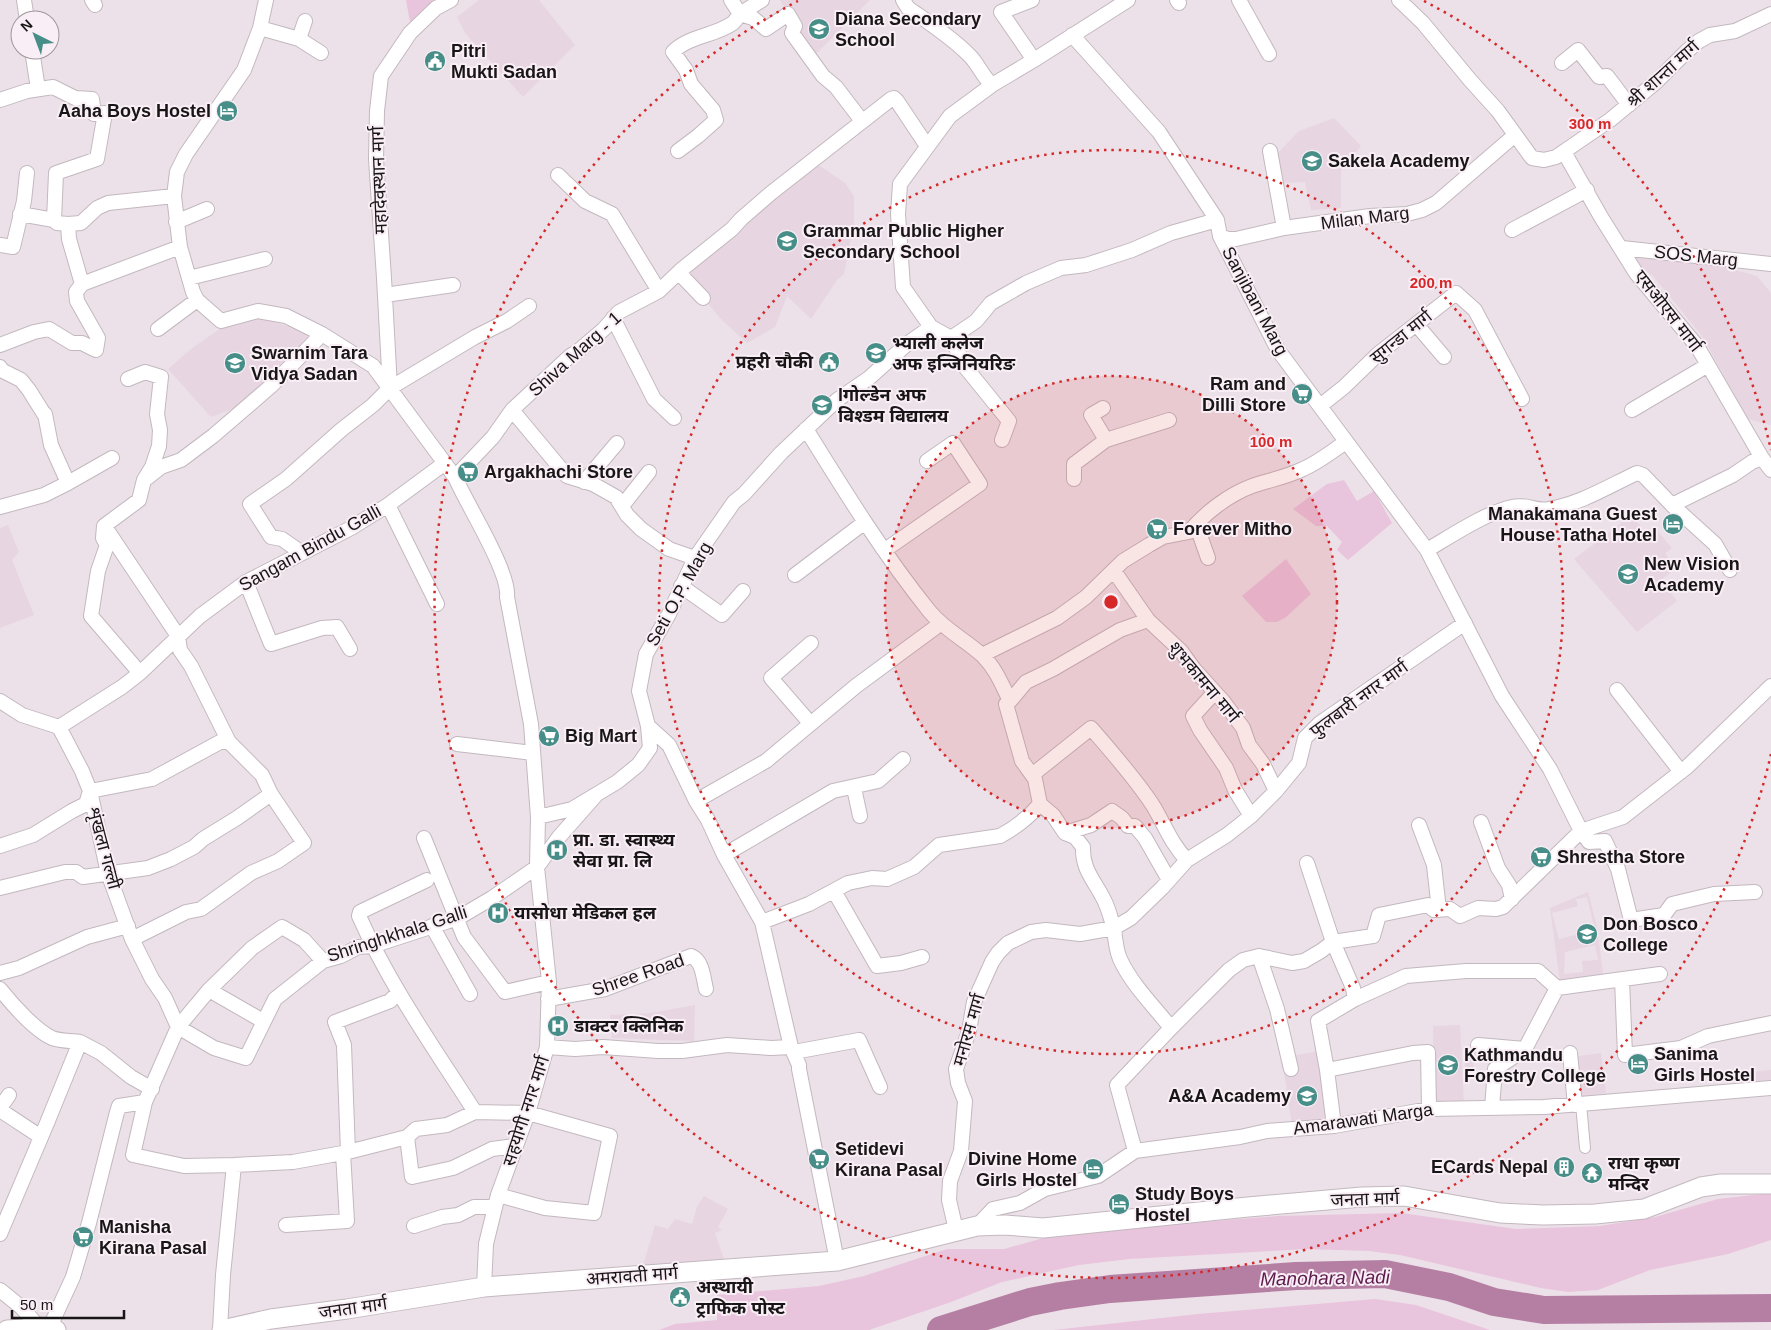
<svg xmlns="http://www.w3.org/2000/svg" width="1771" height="1330" viewBox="0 0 1771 1330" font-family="Arial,'Noto Sans Devanagari',sans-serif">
<rect width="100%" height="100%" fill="#ece1e8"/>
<path fill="#e7d5e1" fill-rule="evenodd" d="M479,0H539L575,45L523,97L465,33L457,17Z
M780,0H870L812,58Z
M1334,118L1361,146L1345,166L1341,169V208L1311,210L1305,182L1279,183L1274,157L1299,131Z
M802,160L820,166L845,183L854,196V223L844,274L837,280L811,319L787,296L775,327L747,343L721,319L686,277L768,199L795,171Z
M1626,256L1699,260L1757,276L1771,293V425L1748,419L1702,336L1653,276Z
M232,314L271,321L318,336L253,401L211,417L168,369L191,349L221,328Z
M1632,515L1646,534L1654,527L1672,548L1665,553L1676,568L1661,580L1677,601L1637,632L1574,559Z
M8,525L19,552L12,560L34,615L0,628V528Z
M1588,892L1597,927L1603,974L1560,982L1550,908ZM1587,897L1595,930L1559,939L1552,913L1578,906L1576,899ZM1595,945L1598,960L1582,961L1583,972L1564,974L1565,952Z
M695,1005L694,1041L612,1038L610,1015L651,1013Z
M1460,1025L1464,1105H1434L1433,1026Z
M1500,1047V1060L1474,1061L1473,1069H1465L1464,1048Z
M1320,1051L1330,1120L1292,1126L1284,1072L1293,1070L1291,1056Z
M1601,1053L1606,1093L1577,1097L1572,1057Z
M1771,1070V1083L1753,1085L1752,1072Z
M704,1196L728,1209L718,1227L722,1230L715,1233L726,1265L641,1272L655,1225L668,1229L675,1219L692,1224L697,1207Z"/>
<path fill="#e9c4dd" d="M406,0H434L410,22Z
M1344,480L1357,501L1374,491L1392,523L1348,560L1337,550L1342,542L1327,526H1316L1293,509L1327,484Z
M1286,559L1311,594L1285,618L1277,622H1266L1242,596Z
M1771,1193V1240L1728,1254L1650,1270L1598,1290L1568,1292L1541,1288L1400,1255L1369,1251L1305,1249L1129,1259L1079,1265L1002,1282L951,1302L869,1330H659L675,1324L717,1320V1295L819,1286L864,1276L947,1249H1004L1061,1233L1278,1216L1401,1213L1516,1229L1600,1226L1655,1217L1718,1199Z
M1375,1299L1416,1305L1490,1330H1054L1198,1314Z"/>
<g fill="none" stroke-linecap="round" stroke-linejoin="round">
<path stroke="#b57fa4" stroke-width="28" d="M941,1330L1030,1302L1060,1296L1110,1289L1296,1276L1385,1274L1449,1287L1494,1302L1544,1310L1771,1308"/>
<g stroke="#c3b8bf" stroke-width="12">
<path id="pedestrian" d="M1581,1104L1585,1148"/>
</g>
<g stroke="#c3b8bf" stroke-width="16">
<path id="minor" d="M24,0L27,20
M92,0L95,5
M266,0L260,28L244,70L186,154L177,172L174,196L180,247L193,292L197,300L221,321L258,311L286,316L322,334L373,366L455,477C467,505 510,572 507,597L531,724L538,817L537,867L549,982L547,1047L528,1113L498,1195L486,1244L484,1287
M731,0L740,14L762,0
M903,0L908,8C928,22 950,36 968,54C978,63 982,76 992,85
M1032,0L1001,12L1034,60
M1128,0L1034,60L992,85L950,116L900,184L898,214L903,287L931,327L951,338L976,321L991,303L1026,283L1061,268L1086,265L1132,250L1171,233L1217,220
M1177,0L1179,3
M1239,0L1269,54
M1399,0L1423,23L1470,80L1498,111L1532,158L1544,160L1556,157L1610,120L1656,82L1687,51L1699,41L1710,35L1735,31L1771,14
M260,28L299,39L305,21
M1072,35L1159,132L1217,220L1220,236L1278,350L1427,550L1502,696L1550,769L1581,831L1589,842L1605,841L1618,869L1631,920L1664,915L1672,904L1714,894L1755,892
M299,39L321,53
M32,50L38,89
M1562,63L1578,50L1599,77L1607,76L1629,105
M0,100L27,91L53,87L75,98L92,99L94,114L105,113L97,159L56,173L54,220L57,223L68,224L81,223L97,208L108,203L174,196
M678,151L698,136L716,120L713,110L691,84L686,70L673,52C688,36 715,36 733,23C735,21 738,17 740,14L753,18L766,29L788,14L795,26L792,33L823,76L836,87L862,121
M1270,151L1284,228
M1564,152L1601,217L1636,273L1697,346L1762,458L1771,470
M558,175L585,201L612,214L659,291
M20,214L54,220
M176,222L207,209
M68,224L69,239L82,284
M1512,230L1587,190
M1220,236L1228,239H1236L1284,228L1370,216L1407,214L1422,210L1436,203L1515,135
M0,245L13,247L24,201L27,173
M1622,248L1771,264
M679,273L703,298
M189,278L265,259
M385,295L453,285
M613,318L654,399L674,418
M1416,324L1444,357
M158,329L197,300
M951,338L966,368L1009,421L1002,440
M0,345L34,332L49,329L72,343H82L96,350L98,338L77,301L76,292L82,284L180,247
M0,367L1,370L21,380L29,390L44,414
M128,379L145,372L161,377L157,414L160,430L159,446L152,467L144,480L139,500L104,526L103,538L107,545L98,571L91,616L140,673
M390,388L384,278L376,159L377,111L381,76L410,33L436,8L451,0
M1320,406L1344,387L1378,354L1456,293L1475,310L1522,399
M512,410L567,476L593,484L616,497L627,515L641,529L669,549L695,558
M1632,410L1708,365
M806,429C845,492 884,555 930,612C946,631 966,640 983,656C996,669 1002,685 1010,701L1006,704L1022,761L1035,779L1040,804L1053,815L1065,833L1075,837L1083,847C1082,871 1096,882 1105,902C1109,910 1111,920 1114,928L1080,934L1046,930L1031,932L1008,943L998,953L992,962L974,1002L969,1031L956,1069L958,1083L965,1101L961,1151L950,1181L949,1200L956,1230
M1106,440L1169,420
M455,477L493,437L512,410L570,356L577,352L604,329L619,312L659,291L681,270L732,229L741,219L771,193L891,99L894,98L897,101L927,146
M147,478L161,467L181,460L213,436L271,386L322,334
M1074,479V464L1106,440L1091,415L1103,408
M584,482L617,443
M68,483L112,458
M388,505L437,604
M622,506L649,472
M0,507L44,495L68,483L51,445L45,414
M1196,524L1208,558
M107,530L178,636L180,650L191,666L229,742
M885,550L980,484L953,443L927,461
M1427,550C1451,536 1485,513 1512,507C1527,503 1535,512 1549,509C1580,504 1609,486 1637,473L1643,475L1672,505
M302,553L282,539L271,537L250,504L286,479L341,430L373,405L390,388L475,337L507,321L529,306
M1730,570L1715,544L1672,505L1733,475L1752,462L1762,458
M1114,571L1148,620L1181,651L1194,669L1223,701L1243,728L1249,745L1263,764L1276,791
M795,575L865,522
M246,582L271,644L322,628L337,627L350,649
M681,586L722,615L743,591
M982,655L1057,618L1086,597L1123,561L1149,545L1163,537L1189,532C1205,513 1228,495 1252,486C1269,480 1287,477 1303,469C1319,462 1332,451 1346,442
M1617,690L1681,772
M1214,693L1193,716L1200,730L1226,768L1235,790L1251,816
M0,701L22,715L59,727L82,771L90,791L108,873L132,939L152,979L165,998L178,1027L209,990L252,948L282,927L304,940L323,961
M1010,701L1026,682L1053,669L1120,630L1148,620
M810,723L771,678L811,643
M59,727L122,687L140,673L200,616L246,582L351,528L388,505L445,463
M457,744L533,753
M1032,775L1091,728C1112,752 1134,777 1152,804C1164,823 1171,844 1187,860
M854,788L860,816
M696,801L766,761L856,686L940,624
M538,817L572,809L617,782L638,765L650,748L648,726
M1481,822L1498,868L1509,885L1512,899
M1419,825L1434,865L1439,910
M1065,833L1091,825L1112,811L1122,818L1128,826H1135L1145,838L1169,880
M424,838L464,937L505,992L549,982
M0,846L33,835L72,811L86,804L90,791L152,779L220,742H229L262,775L271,794L304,843L278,861L251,873L201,909L186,912L132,939
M724,855L833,791L878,781L903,759
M1307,863L1333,942L1353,988L1355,999
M427,880L360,912L359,916C390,986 434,1048 475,1112
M0,888L65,872H76L83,877L148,868L171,859L194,847L203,839L237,818L271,794
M834,891L877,966L901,963L922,957
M762,922L809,904L848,883L872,878L887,879L914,867L939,845L1000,836C1015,828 1029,817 1040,804
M432,926L470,994
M1259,956L1277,1009L1291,1069
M0,973L19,968L87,937L128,926
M1622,979L1625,1055L1681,1048L1708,1036L1771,1023
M1557,988L1660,974
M0,989C12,1004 35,1030 52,1038C60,1041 71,1041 80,1042L47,1123L0,1234
M209,990L263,1021
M548,999L605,989L691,956C703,961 703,977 706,989
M1171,1028L1229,970L1243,960L1259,956L1292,963L1304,961L1321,951L1333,942L1373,936L1379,915L1428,905L1434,910L1450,909L1460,916L1478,908L1496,909L1503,907L1581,831L1623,817L1687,767L1771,686
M80,1042L101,1053L131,1077L152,1089
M1478,1045L1525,1049
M547,1047L575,1049L603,1047L658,1051H682L727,1045L771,1048L791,1047
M794,1052L859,1040L880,1087
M1570,1053L1575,1105
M1327,1070L1413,1053L1428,1052L1429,1109
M145,1102L133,1155L184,1166L234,1165L293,1162L348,1152L407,1137L416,1129L447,1125L475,1112L528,1113L610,1136L594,1213L545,1208L498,1195
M0,1108L9,1095
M1492,1108L1495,1069L1525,1049L1557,988
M0,1110L41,1137
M1334,1126L1327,1070L1318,1021L1355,999L1406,976L1466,971H1538L1557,988
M407,1137L412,1177L453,1168L492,1149L515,1146
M1135,1151L1117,1085L1171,1028C1153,1005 1132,985 1120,959C1116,950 1115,938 1114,928L1131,918L1162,888L1187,860L1227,835L1251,816L1276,791L1299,763L1305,738L1320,723L1465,623
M348,1152L344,1045L335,1022L390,1001L398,993
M286,1225L347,1221L343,1153
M414,1226L442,1217L458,1215L474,1207H495
M977,1226L993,1209L1020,1203L1045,1189L1098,1176L1135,1151L1240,1137L1267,1131L1334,1126L1429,1109L1544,1107L1771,1088
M837,1261L799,1069V1065L791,1047L762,922L724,855L708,820L696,801L669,745L648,726L639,691L646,654L669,614L695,558L734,502L744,494L781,453L837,400L869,378L907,344L931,327
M0,1290L21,1307L40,1328
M49,1329L73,1277L89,1223L117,1112L119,1106L145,1102L178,1027L214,1048L246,1058L275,999L323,961L341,956L358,947L372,946L458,918L492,898L537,867L559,837L596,795
M220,1330L223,1275L234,1165"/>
</g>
<g stroke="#c3b8bf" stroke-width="21">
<path id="secondary" d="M7,1330L40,1328L56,1330
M222,1330L271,1319L347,1309L484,1287L837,1261L977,1226L1005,1225L1043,1228L1248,1207L1362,1197L1404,1196L1500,1213L1543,1215L1595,1214L1644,1209L1701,1187L1721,1184H1771"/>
</g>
<use href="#pedestrian" stroke="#fff" stroke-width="10"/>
<use href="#minor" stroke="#fff" stroke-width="14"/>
<use href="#secondary" stroke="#fff" stroke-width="19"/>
</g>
<circle cx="1111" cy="602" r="226" fill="#d62828" fill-opacity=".12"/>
<g fill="none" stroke="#d62828" stroke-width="2.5" stroke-dasharray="2.5 5">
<circle cx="1111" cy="602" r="226"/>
<circle cx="1111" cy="602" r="452"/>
<path d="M1771 754A677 677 0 1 1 798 1M1424 1A677 677 0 0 1 1771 450"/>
</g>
<defs>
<g id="school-disc" transform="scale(1.125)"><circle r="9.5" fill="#478e88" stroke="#f9eef5"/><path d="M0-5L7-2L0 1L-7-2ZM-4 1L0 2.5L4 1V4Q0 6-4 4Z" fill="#fff"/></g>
<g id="civic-disc" transform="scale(1.125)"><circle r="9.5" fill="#478e88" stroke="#f9eef5"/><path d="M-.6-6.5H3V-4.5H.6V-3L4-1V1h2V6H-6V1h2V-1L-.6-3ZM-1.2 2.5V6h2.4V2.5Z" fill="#fff"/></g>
<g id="hotel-disc" transform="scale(1.125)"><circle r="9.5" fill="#478e88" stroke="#f9eef5"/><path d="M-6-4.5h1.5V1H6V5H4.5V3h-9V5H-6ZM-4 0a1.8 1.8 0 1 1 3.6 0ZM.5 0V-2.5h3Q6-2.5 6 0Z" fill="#fff"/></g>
<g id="university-disc" transform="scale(1.125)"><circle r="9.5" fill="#478e88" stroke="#f9eef5"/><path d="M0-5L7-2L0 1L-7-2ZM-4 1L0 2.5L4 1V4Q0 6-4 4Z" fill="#fff"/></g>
<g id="supermarket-disc" transform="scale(1.125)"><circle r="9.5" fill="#478e88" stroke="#f9eef5"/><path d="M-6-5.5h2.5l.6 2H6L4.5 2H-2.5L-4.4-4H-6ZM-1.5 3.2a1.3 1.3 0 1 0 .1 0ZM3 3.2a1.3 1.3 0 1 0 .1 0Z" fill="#fff"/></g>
<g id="hospital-disc" transform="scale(1.125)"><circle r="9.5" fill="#478e88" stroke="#f9eef5"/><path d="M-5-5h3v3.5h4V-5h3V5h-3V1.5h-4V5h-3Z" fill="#fff"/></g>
<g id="building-disc" transform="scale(1.125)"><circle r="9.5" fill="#478e88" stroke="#f9eef5"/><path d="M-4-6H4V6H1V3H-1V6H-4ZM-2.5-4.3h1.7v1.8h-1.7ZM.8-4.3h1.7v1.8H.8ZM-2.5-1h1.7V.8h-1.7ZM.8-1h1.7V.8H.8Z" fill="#fff"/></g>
<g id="temple-disc" transform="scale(1.125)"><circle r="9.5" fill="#478e88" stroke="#f9eef5"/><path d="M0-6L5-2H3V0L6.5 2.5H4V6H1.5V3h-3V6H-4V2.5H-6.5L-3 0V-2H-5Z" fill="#fff"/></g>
</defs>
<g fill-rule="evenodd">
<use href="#school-disc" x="819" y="29"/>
<use href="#civic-disc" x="435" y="61"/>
<use href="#hotel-disc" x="227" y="111"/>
<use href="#school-disc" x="1312" y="161"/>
<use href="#school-disc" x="787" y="241"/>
<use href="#university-disc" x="876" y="353"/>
<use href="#civic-disc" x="829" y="362"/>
<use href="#school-disc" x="235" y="363"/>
<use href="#supermarket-disc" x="1302" y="394"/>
<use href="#school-disc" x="822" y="405"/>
<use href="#supermarket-disc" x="468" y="472"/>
<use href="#hotel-disc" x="1673" y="524"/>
<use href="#supermarket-disc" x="1157" y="529"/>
<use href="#school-disc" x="1628" y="574"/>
<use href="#supermarket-disc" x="549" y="736"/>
<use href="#hospital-disc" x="557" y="850"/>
<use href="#supermarket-disc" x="1541" y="857"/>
<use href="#hospital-disc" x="498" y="913"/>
<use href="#university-disc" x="1587" y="934"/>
<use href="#hospital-disc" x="558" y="1026"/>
<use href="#hotel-disc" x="1638" y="1064"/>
<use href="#university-disc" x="1448" y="1065"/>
<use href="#school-disc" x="1307" y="1096"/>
<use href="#supermarket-disc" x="819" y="1159"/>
<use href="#building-disc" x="1564" y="1167"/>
<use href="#hotel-disc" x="1093" y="1169"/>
<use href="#temple-disc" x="1592" y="1173"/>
<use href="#hotel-disc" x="1119" y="1204"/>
<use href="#supermarket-disc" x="83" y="1237"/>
<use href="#civic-disc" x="680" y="1297"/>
</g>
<g text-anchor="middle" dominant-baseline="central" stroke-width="4" stroke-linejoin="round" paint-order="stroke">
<g font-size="18" font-weight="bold" fill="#181517" stroke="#f9eef5" text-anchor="start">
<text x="835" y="19">Diana Secondary<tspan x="835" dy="21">School</tspan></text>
<text x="451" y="51">Pitri<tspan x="451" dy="21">Mukti Sadan</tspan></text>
<text x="211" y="111" text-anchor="end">Aaha Boys Hostel</text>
<text x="1328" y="161">Sakela Academy</text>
<text x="803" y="231">Grammar Public Higher<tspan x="803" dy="21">Secondary School</tspan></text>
<text x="892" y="343">भ्याली कलेज<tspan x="892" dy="21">अफ इन्जिनियरिङ</tspan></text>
<text x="251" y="353">Swarnim Tara<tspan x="251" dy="21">Vidya Sadan</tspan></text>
<text x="813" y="362" text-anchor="end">प्रहरी चौकी</text>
<text x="1286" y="384" text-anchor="end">Ram and<tspan x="1286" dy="21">Dilli Store</tspan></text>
<text x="838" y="395">lगोल्डेन अफ<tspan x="838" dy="21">विश्डम विद्यालय</tspan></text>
<text x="484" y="472">Argakhachi Store</text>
<text x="1657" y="514" text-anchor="end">Manakamana Guest<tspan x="1657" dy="21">House Tatha Hotel</tspan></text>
<text x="1173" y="529">Forever Mitho</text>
<text x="1644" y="564">New Vision<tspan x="1644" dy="21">Academy</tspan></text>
<text x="565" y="736">Big Mart</text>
<text x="573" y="840">प्रा. डा. स्वास्थ्य<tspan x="573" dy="21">सेवा प्रा. लि</tspan></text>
<text x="1557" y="857">Shrestha Store</text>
<text x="514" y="913">यासोधा मेडिकल हल</text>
<text x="1603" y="924">Don Bosco<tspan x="1603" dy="21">College</tspan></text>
<text x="574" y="1026">डाक्टर क्लिनिक</text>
<text x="1654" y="1054">Sanima<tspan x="1654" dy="21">Girls Hostel</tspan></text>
<text x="1464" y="1055">Kathmandu<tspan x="1464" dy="21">Forestry College</tspan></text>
<text x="1291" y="1096" text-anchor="end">A&amp;A Academy</text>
<text x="835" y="1149">Setidevi<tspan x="835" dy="21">Kirana Pasal</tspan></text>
<text x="1077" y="1159" text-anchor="end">Divine Home<tspan x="1077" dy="21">Girls Hostel</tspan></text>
<text x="1608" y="1163">राधा कृष्ण<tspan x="1608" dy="21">मन्दिर</tspan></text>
<text x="1548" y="1167" text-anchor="end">ECards Nepal</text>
<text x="1135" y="1194">Study Boys<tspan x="1135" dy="21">Hostel</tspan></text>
<text x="99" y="1227">Manisha<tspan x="99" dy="21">Kirana Pasal</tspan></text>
<text x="696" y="1287">अस्थायी<tspan x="696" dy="21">ट्राफिक पोस्ट</tspan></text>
</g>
<g font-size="18" fill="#181517" stroke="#f9eef5">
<text transform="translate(1663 74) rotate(-42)">श्री शान्ता मार्ग</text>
<text transform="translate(379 180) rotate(-92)">महादेवस्थान मार्ग</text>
<text transform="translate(1365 218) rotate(-7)">Milan Marg</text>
<text transform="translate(1696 256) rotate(6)">SOS Marg</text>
<text transform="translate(1255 301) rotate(62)">Sanjibani Marg</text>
<text transform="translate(1668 311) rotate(52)">एसओएस मार्गा</text>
<text transform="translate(1401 337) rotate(-39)">सुगन्डा मार्ग</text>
<text transform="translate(575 354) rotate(-42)">Shiva Marg - 1</text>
<text transform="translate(310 548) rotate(-29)">Sangam Bindu Galli</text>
<text transform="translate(679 594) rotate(-61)">Seti O.P. Marg</text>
<text transform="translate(1204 682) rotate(50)">शुभकामना मार्ग</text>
<text transform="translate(1359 699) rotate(-36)">फुलबारी नगर मार्ग</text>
<text transform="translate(104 848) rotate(75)">शृंखला गल्ली</text>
<text transform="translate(397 934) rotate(-18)">Shringhkhala Galli</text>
<text transform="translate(638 975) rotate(-19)">Shree Road</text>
<text transform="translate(969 1030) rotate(-74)">मनोरम मार्ग</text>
<text transform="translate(526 1111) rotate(-72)">सहयोगी नगर मार्ग</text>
<text transform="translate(1363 1119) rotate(-8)">Amarawati Marga</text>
<text transform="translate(1365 1199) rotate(-2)">जनता मार्ग</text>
<text transform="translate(632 1276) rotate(-4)">अमरावती मार्ग</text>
<text transform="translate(353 1308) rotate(-8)">जनता मार्ग</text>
</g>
<g font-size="19" font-style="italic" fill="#5d1c4d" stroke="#f9eef5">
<text transform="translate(1325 1278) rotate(-1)">Manohara Nadi</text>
</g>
</g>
<circle cx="1111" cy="602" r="8" fill="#d62828" stroke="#f9eef5" stroke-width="2.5"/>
<g font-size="15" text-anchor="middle" font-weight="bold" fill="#d62828" stroke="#f9eef5" stroke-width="4" stroke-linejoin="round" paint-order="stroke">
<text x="1590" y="129">300 m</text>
<text x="1431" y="288">200 m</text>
<text x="1271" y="447">100 m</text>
</g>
<g transform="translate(35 35) rotate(318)"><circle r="24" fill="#f9eef5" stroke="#9f979c"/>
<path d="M0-4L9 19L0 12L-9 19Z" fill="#478e88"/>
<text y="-8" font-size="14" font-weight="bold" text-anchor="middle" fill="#181517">N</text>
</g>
<path d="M12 1310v8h112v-8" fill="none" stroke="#181517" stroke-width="2.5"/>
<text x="20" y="1310" font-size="15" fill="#181517" stroke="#f9eef5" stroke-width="4" paint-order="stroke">50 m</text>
</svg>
